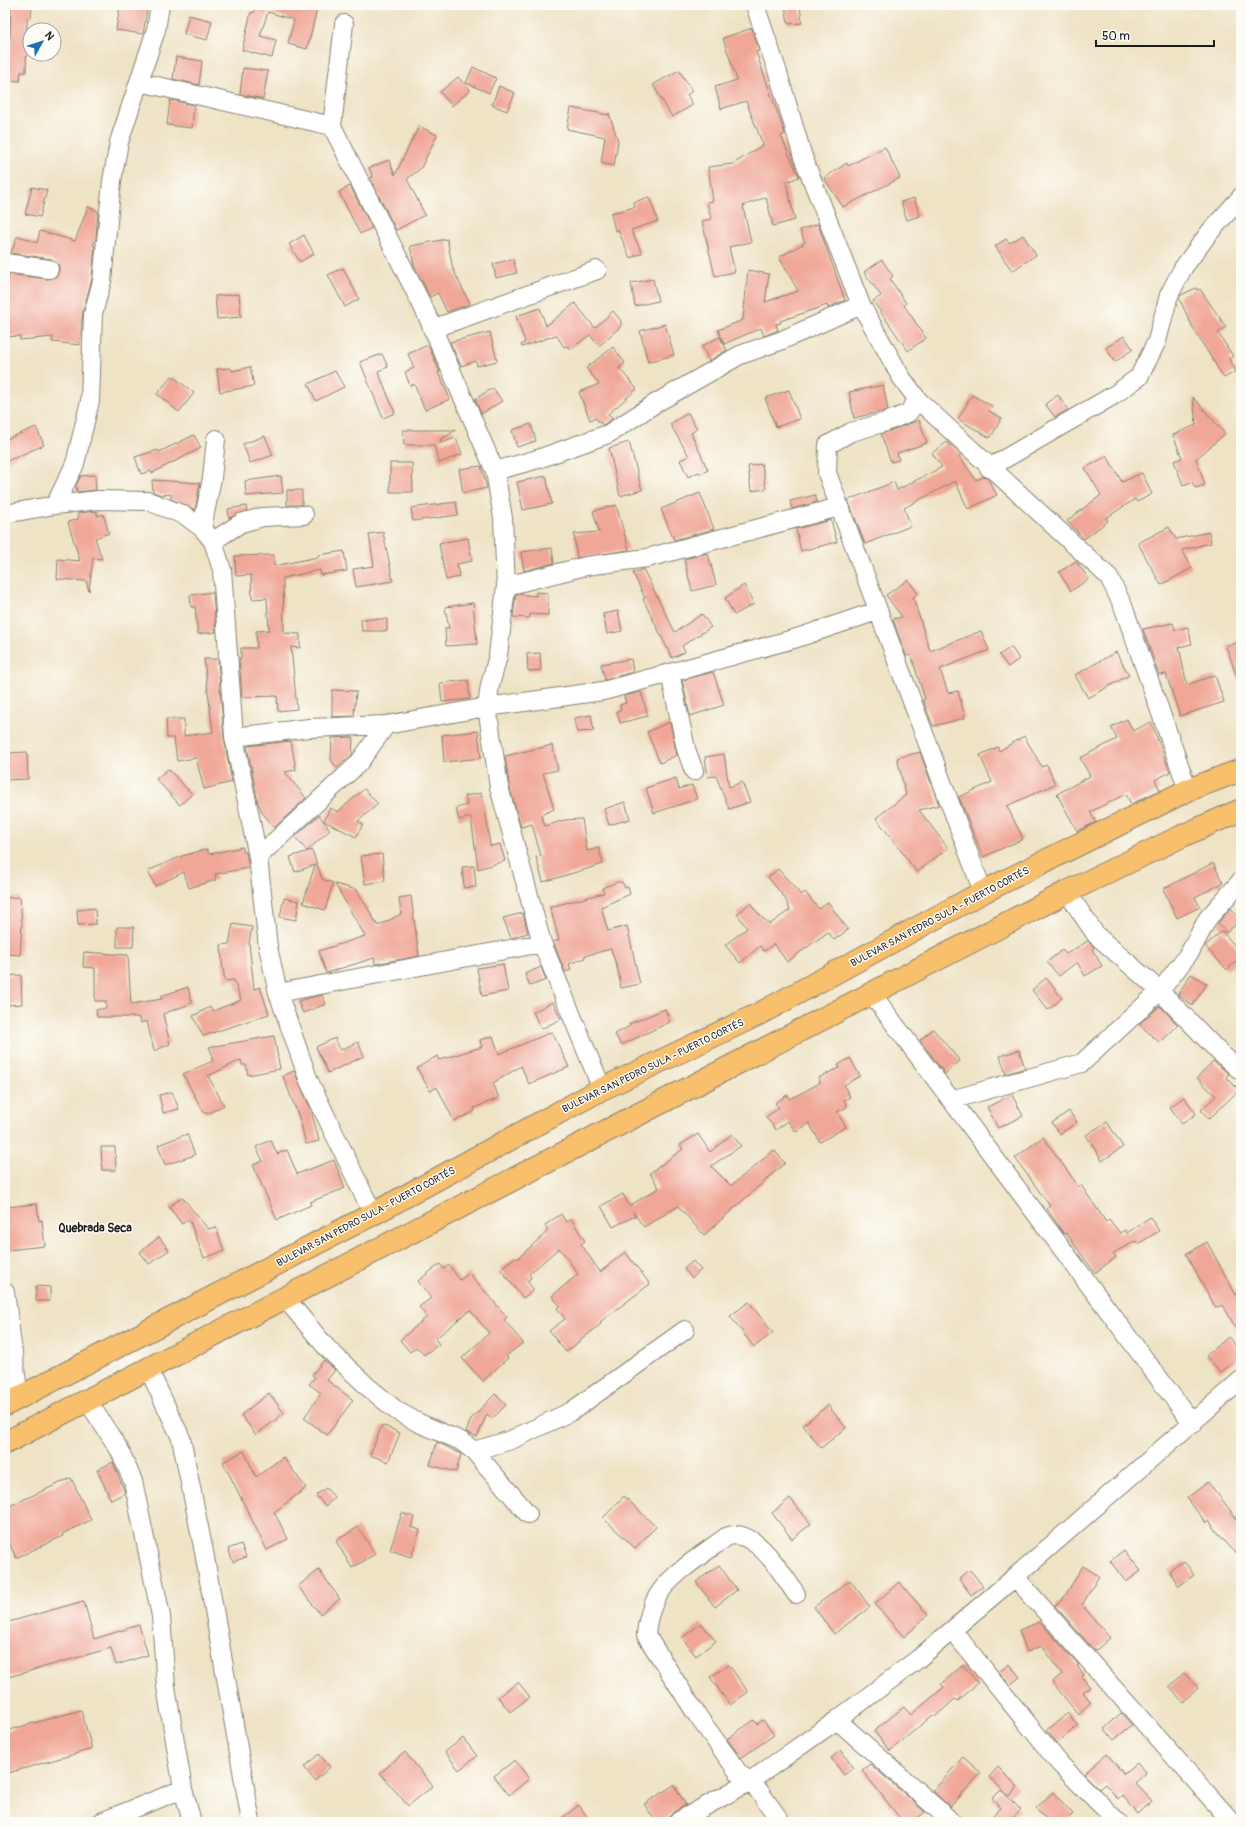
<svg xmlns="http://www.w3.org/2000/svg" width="1246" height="1827" viewBox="0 0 1246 1827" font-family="Pangolin,sans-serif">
<rect width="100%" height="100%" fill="#fdfcf7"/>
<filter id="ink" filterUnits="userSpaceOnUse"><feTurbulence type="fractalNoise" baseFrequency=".025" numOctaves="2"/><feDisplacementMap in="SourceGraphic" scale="8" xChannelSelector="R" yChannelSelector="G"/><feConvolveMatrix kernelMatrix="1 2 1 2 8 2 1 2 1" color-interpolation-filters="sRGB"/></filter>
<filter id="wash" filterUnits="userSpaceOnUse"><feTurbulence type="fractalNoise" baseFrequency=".012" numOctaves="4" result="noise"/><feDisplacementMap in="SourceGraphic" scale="16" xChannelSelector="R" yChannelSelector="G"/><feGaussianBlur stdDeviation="0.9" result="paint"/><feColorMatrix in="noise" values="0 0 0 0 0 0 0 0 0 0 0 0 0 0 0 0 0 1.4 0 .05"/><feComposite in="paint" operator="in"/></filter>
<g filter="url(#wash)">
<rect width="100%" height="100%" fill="#efe3c6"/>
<g id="blocks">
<path fill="#f0a798" d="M11,5H32L31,18H27L26,72H21L20,81L5,80V37L10,38Z
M120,5L147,10L143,34L116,30Z
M255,5H318L307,49L288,44L294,20L268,12L260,36L276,40L272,58L242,50L251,12L254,13Z
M785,5H800L802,23L788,24Z
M189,15L212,21L207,40L184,34Z
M752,28L759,51L756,52L785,134L781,136L799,177L786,182L795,220L773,226L766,197L743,206L751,242L729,247L735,272L715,276L702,221L711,219L707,202L713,201L708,167L733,164L763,145L746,101L721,109L715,87L737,80L723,38Z
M176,57L202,61L199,85L173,79Z
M473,67L496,78L489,93L466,83Z
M243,68L268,71L263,99L240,94Z
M679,70L692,91L687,95L693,105L672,117L653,85Z
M458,77L470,90L452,106L440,92Z
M499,86L515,93L507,111L492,105Z
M170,100L194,105L192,128L167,125Z
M571,108L609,115V113L618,141L614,166L601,163L605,137L567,129Z
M419,126L437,135L421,168L407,179L425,215L396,230L370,178L373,177L369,168L389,160L395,175Z
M885,147L900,178L843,207L824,178L847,163L848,166Z
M350,186L372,228L360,234L339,192Z
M32,187L47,190L40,217L25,214Z
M649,197L658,221L631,230L642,253L630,258L618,230L615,231L611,213L635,207L634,202Z
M914,198L920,216L907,220L901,202Z
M88,207L98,211L96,239L93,245L95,246L92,279L83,311L80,345L52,342L53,337L20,340V336L5,337V307L9,274L48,279L57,276L59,270V265L51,259L11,253L17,237H22L37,243L40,231L75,241Z
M818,224L845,300L828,308L827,305L780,321L781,323L776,324L778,331H776L764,336L761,328L724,344L718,330L743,320L748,270L769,274L765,302L798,291L779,257L805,243L800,230Z
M304,235L314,254L300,262L289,244Z
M1023,235L1036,255L1012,271L995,246L1006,239L1010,243Z
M447,239L453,269L470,304L447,312L438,293L430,297L414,265L410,246Z
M513,259L517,273L496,278L493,264Z
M882,260L893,276L890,279L906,303L904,305L926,338L908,351L873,301L881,296L864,272Z
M343,268L359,299L345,307L328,275Z
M653,279L658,301L635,306L631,283Z
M1196,288L1197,290L1200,289L1226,327L1218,333L1233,356L1229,359L1236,371L1224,378L1194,330L1179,298L1181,295Z
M239,294L241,317L217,319L215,296Z
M575,303L595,328L613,311L621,321V326L599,346L590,335L570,349L569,346L564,347L556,335L522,347L521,345L525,342L516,316L540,308L546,326Z
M665,324L674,355L648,362L640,331Z
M490,332L497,361L477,366L476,361L461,366L450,342Z
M1124,336L1133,349L1115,362L1106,348Z
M720,337L727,350L709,361L702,346Z
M428,345L440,372H438L450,399L425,410L414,384L410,386L405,372L414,368L408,354Z
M613,347L625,363L619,368L637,389L608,414L612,419L603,425L595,418L590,420L579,392L599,384L586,368Z
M382,354L388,367L378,371L395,413L383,418L360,362Z
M250,367L254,386L220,392L217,369L231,368L232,371Z
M335,371L344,387L316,401L308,384Z
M172,376L194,393L179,412L157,394Z
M883,385L888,410L854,418L849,392Z
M493,388L502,401L481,414L475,399Z
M789,390L800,419L776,427L765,398Z
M972,395L992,406L989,411L1002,418L990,438L958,419Z
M1058,395L1068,410L1055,417L1045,404Z
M1193,397L1225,434L1196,459L1205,485L1195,488L1192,482L1183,485L1174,461L1182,458L1173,435L1196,425Z
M688,413L697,429L691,433L708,470L701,474L699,472L688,477L680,460L689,456L670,424Z
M919,420L927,443L897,453L899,460L891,462L881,434Z
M531,424L536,441L517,447L512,430Z
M36,427L44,445L5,462V440Z
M403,430H456L440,440L441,443L456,438L462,454L439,463L434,445H404Z
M194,435L201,448L152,473L151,471L141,474L135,457L158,450L159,452Z
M265,436L273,455L250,463L243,444Z
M629,442L642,490L620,496L609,448Z
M947,442L961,455L959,456L976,480L983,477L987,478L997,495L968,509L955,481L904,508L911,526L865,544L848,500L894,482L897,490L942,467L932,453Z
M1107,456L1122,482L1142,473L1152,494L1137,502L1135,499L1106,518L1108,521L1084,539L1067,521L1101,495L1085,468Z
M390,463H412L413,492H390Z
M762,464L766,489L751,491L748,466Z
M481,466L487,488L463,493L459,469Z
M95,475L96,490L77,492L76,485L81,476Z
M281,476L283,493L246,496L245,481Z
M546,476L552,504L523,510L517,482Z
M152,480L200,483L195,510L171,499V494L161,495L153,492Z
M287,490H302V505H287Z
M700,493L714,529L674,540L661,509Z
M815,495L817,502L792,509L790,501Z
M456,502L458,515L413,521L411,508Z
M616,505L629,550L577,558L574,534L599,532L593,511Z
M246,506L247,511L229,518L228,509Z
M97,511V516L103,514L109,533L95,538L102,559L93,558L89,591L86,581L57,579L58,559L80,561L68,522L78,519V513Z
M831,520L837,542L801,551L796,529Z
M1169,527L1176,539L1209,532L1211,543L1182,550L1192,568L1161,585L1138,543Z
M383,532L393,581L356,587L353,569L374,566L369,534Z
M468,538L472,561L457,564L459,577L446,580L439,543Z
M552,548L554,563L524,571L521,552Z
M344,551L347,571L321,575L320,570L283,578L284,633L300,634V648L291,647L297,709L278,711L277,696L242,697L239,658H241V648H257L256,631L269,630L267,598L252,599L251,575L236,576L235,556L274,555V566L318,557V555Z
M708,553L716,585L692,591L684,559Z
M1076,561L1089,579L1071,591L1059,572Z
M643,569L675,632L702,614L711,627L682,646L685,652L672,658L643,599L645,598L633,573Z
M908,580L918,594L913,597L930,651L981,631L989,650L940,669L948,693L958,691L965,718L933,726L923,700L925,699L911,655L906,656L893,619L902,617L886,595Z
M744,585L754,604L734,615L725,598Z
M213,592L216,632L198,634L195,607H191L190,595Z
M536,592L548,593V615L530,614V618L513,617L516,594L536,596Z
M473,603L477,644L446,646L445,628H449L445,607Z
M618,611L622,631L607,634L603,614Z
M361,619H387V631H362Z
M1173,623L1175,630L1188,627L1192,644L1179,647L1187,685L1215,675L1224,702L1180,716L1166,674L1159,675L1143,629Z
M1241,641V682L1239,683L1226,646Z
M1011,647L1019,659L1008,667L999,655Z
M1116,652L1129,675L1088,698L1075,675Z
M540,653L541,670L528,671L527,654Z
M204,659H218L224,738L232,782L204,789L196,758L177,761L174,738H167L166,719H184V736L213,732Z
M631,659L633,672L605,680L601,664Z
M713,672L724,705L690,716L682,680Z
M468,680L470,699L442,702L440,683Z
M332,690L356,691L354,716L332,717Z
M641,692L648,716L620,723L617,711L621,710L620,705L626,703L624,696Z
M591,715L594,731L577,732L574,718Z
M1127,719L1133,731L1151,722L1170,772L1155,780L1160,790L1131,804L1126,794L1090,812L1096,822L1077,831L1057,794L1090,776L1080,758L1117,739L1111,727Z
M670,722L677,755L660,763L647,732Z
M478,731L481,758L444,762L442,735Z
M1024,736L1042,767L1047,765L1055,784L1007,806L1023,839L983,857L959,797L992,782L980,755L998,747L999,751Z
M353,737L352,755L337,768L331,760L332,738Z
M291,741L296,770L285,772L306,798L274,828L262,812L258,803L247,746Z
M552,745L558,770L543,773L554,809L541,815L545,826L565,820L582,819L587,851L599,848L603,864L543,882L536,857L541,856L532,824L521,827L509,785L505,756Z
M27,752L28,779L5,780V753Z
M920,752L939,805L919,810L948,848L917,872L876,818L906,795L897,758Z
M724,754L729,787L742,782L750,802L729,809L716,776L708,777L705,757Z
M168,769L192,794L180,805L156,779Z
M676,778L679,789L692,785L697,799L654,813L646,788Z
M364,789L378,804L358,821L363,824L356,837L324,821L330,808L338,812Z
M481,793L485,807L490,846L500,844L505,861L478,869L471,817L459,820L456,808L467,805L465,796Z
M625,802L630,819L609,825L604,809Z
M319,815L330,830L307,851L295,837Z
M243,847V852H246L249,868L215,874L216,880L189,888L184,872L155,886L148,871L182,856L207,849L209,854Z
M312,850L322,879L333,883L325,910L303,903L315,865L295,872L290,857Z
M382,854L385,881L365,884L361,856Z
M1213,863L1223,883L1195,897L1200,907L1177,918L1163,889Z
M474,866L476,887L464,888L462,867Z
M778,869L801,895L805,892L819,909L828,902L848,930L834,940L828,932L787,962L774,944L764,951L760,946L740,963L725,945L747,928L737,914L750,903L762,918L770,924L790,910L785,898L768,877Z
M617,882H622L625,888L628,887L630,894L601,907L608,931L627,926L640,984L621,988L618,970L611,949L584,956L585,958L569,964L571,970L565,972L553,942L559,940L550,907L604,893L602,888Z
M335,884L357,890L378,926L401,914L399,898L411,896L419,956L375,964L374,958L326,973L319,951L365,936Z
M20,897L22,924L20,955L5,954V898Z
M284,898L299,901L296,920L280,917Z
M95,908L96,924L78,925L77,910Z
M1231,908L1241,920L1226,933L1218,923Z
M523,913L528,933L511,938L503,918Z
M233,924L252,927L249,943L254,989L260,987L269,1014L203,1036L193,1016L210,1007L213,1011L241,1000L234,980L225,981L222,963L221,945L229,944Z
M117,927H134L133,947H117Z
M1222,931L1241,953V957L1227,970L1205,946Z
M1088,941L1094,947L1092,949L1102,966L1085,976L1077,962L1059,976L1047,962L1062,950L1066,954Z
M84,952L128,955L131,1004L162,999L161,996L188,987L192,1003L163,1014L170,1044L154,1051L147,1021L141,1023L138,1017H97L96,1010L106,1008V1001H95V968L83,967Z
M503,964L508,991L482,996L477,968Z
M541,967L546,980L530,986L525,974Z
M1191,974L1207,984L1192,1006L1178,994Z
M21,975L22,1004L7,1005V994H5V976Z
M1046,978L1062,998L1048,1010L1032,990Z
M322,995L326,1004L303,1013L298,1001Z
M553,1002L561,1019L541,1029L533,1012Z
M1160,1006L1178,1025L1160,1043L1139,1024Z
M665,1009L670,1022L621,1045L615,1034L630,1026L629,1024Z
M933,1029L960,1061L945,1074L920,1040Z
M552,1032L569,1067L529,1084L521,1066L493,1083L499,1098L474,1108L475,1111L454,1121L437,1087L430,1091L417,1068L437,1056L439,1060L482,1047L480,1040L493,1036L499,1054Z
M274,1036L280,1069L248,1075L246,1065H242L241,1060L208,1076L224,1105L209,1113H204L183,1074L213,1061L211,1057L213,1056L209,1047Z
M335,1038L340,1050L358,1042L364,1056L328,1073L316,1047Z
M1019,1050L1025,1068L1006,1074L1000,1056Z
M850,1058L860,1076L844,1085L850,1097L844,1100L847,1107L837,1112L846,1127L820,1142L809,1123L796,1132L788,1121L776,1130L766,1117L779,1108L775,1103L787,1095L790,1099L820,1083L818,1078L839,1068L838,1065Z
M1213,1061L1229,1074L1226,1077L1239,1090L1209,1119L1201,1110L1216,1096L1197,1078Z
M294,1071L313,1114H312L319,1141L306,1144L300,1120L283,1076Z
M172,1092L179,1109L163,1113L159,1095Z
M1012,1095L1023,1116L998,1128L987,1107Z
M1184,1097L1196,1114L1182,1124L1170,1107Z
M1069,1111L1077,1122L1060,1134L1052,1123Z
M1107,1122L1123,1147L1102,1161L1086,1135Z
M187,1134L195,1155L165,1165L158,1145Z
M698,1134L710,1152L732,1134L741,1146L711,1166L731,1186L774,1150L785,1163L704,1235L678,1206L644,1227L633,1212L635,1216L613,1227L601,1206L623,1194L629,1206L659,1188L650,1173L683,1149L680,1145Z
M1043,1137L1079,1187L1081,1185L1106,1222L1109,1219L1120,1233L1125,1230L1127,1233L1150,1217L1159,1231L1138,1244L1136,1241L1113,1253L1116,1257L1095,1273L1066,1233L1064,1234L1047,1209L1050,1206L1015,1158Z
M271,1140L277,1154L287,1150L297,1174L334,1160L345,1188L310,1202L311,1205L277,1220L253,1165L263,1161L256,1147Z
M101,1147H115L116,1170H102Z
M182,1197L208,1229L216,1227L224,1251L204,1258L189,1219L182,1224L169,1207Z
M37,1204L39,1221L42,1220L45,1246L7,1250L5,1207Z
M561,1214L566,1222L571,1219L585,1241L581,1244L600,1272L625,1252L650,1284L600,1322L601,1324L566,1352L549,1331L565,1319L557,1308L560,1306L552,1296L578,1274L564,1254L559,1248L529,1274L531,1278L527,1281L534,1290L523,1298L500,1269L515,1257L517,1259L548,1231L545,1225Z
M159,1237L169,1250L149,1264L140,1252Z
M1207,1242L1241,1304V1338L1223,1305L1216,1308L1186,1254Z
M693,1261L701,1270L692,1278L684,1269Z
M440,1264L444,1269L449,1265L460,1280L469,1273L507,1317L504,1320L523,1343L506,1356L508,1358L483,1381L462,1358L489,1333L470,1310L435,1339L439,1344L424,1355L417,1347L410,1352L400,1340L427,1317L419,1307L431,1298L418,1281Z
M36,1286L50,1287V1301H36Z
M749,1302L773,1333L754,1347L730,1316Z
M1228,1337L1241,1352V1356L1220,1373L1206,1356Z
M324,1360L335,1370L327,1380L353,1400L327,1435L304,1418L321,1393L309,1384L315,1377L312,1375Z
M269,1393L284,1413L256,1435L241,1415Z
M495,1394L506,1405L492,1419L487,1414L477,1437L466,1432L471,1419Z
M828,1405L846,1428L821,1448L803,1425Z
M382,1425L400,1433L388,1462L370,1455Z
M437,1442L461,1454L456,1472L430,1465Z
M244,1451L256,1477L283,1457L306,1488L274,1512L288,1539L267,1550L223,1462Z
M113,1462L125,1493L111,1500L97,1470Z
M71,1478L91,1520L62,1534L63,1536L16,1558L5,1533V1508Z
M1208,1482L1241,1524V1558L1228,1546L1209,1521L1206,1523L1187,1498Z
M326,1488L335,1498L325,1506L316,1495Z
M624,1496L656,1527L635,1548L603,1518Z
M790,1498L811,1524L792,1539L772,1513Z
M402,1513L414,1517L411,1527L420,1530L411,1557L390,1550Z
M358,1527L375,1554L352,1568L336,1541Z
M241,1544L246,1557L233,1562L228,1549Z
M1124,1550L1141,1571L1126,1582L1110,1561Z
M1184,1561L1194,1575L1179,1586L1169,1571Z
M719,1565L737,1590L715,1607L696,1582Z
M1083,1566L1099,1576L1082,1605L1110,1638L1095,1651L1055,1606L1063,1599Z
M319,1570L340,1599L320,1614L298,1586Z
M968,1571H971L983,1586L971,1595L959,1579Z
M850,1580L870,1607L834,1634L814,1607Z
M899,1582L928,1615L904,1637L875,1604Z
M84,1601L94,1639L139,1625L148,1655L116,1665L111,1648L5,1678V1623Z
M1040,1622L1079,1665L1077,1666L1084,1675L1082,1677L1090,1687L1083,1692L1091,1702L1078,1714L1052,1682L1062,1674L1041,1646L1027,1652L1019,1630Z
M701,1623L716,1641L696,1656L682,1638Z
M1009,1664L1020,1677L1010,1685L999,1672Z
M729,1665L748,1692L730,1705L710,1677Z
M963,1665L978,1683L958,1701L955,1699L935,1717L933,1715L890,1751L874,1731L904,1707L911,1715L944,1687L941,1684Z
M1184,1673L1198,1688L1183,1702L1169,1687Z
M518,1682L530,1697L510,1712L498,1697Z
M81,1710L92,1749L5,1774V1731Z
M1068,1713L1078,1726L1057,1743L1047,1730Z
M1121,1713L1132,1725L1114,1740L1104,1728Z
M754,1720L757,1724L763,1720L774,1735L741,1758L727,1739Z
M463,1738L477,1756L459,1770L445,1752Z
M841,1750L854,1768L844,1775L831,1758Z
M405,1752L433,1786L408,1806L380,1773Z
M319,1754L330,1767L315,1781L304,1767Z
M1107,1754L1124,1774L1137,1763L1146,1773L1135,1783L1152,1801L1138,1814L1122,1795L1118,1799L1105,1784L1099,1789L1084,1774Z
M963,1757L981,1773L950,1807L933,1791Z
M515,1760L529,1779L509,1795L494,1776Z
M870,1764L906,1795L925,1812L913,1822H903L862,1770Z
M998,1767L1018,1787L1009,1796L989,1777Z
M674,1785L686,1805L672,1813L662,1822H656L644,1804Z
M1001,1790L1021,1810L1009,1822H986L1000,1808L992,1799Z
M1053,1792L1073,1814L1065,1822H1049L1036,1808Z
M579,1805L591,1822H557Z"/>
</g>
</g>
<g filter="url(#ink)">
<use href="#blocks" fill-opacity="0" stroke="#868071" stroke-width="1"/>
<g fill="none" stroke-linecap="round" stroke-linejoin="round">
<g stroke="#868071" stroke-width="20">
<path id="street" d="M755,5L778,73L803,157L861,305L901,377L918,400L1109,577L1123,606L1188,790
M140,82L332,126L426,313L495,471L503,518L506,586L498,656L490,685L487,707L499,787L542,943L602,1089
M332,126L344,24
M5,263L49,269
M432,329L597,270
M918,400L908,413L886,422L851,432L828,445L827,473L983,892
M989,468L1114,395L1139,377L1157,341L1169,295L1183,268L1209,233L1241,197
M495,471L538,459L608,434L656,403L740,355L780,341L861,305
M55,505L75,464L90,401L93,314L102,281L112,181L119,142L156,30L160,5
M5,514L55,505L98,500L148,501L184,515L202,528L213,541L222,570L234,737L258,857L268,947L278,993L309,1081L373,1214
M202,528L212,478L216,439
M213,541L241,523L263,517L304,515
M506,586L586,566L647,558L839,507
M670,673L797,638L877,611
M234,737L309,728L386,725L487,707L603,691L670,673L686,749L694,771
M258,857L358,764L386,725
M1067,892L1096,935L1160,991L1219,1052L1241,1071
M278,993L542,943
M872,994L1193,1424
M951,1100L1082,1063L1160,991L1190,952L1208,918L1241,881
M5,1292L19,1398
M285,1298L327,1348L368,1387L397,1411L419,1423L461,1441L474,1451L528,1514
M148,1368L181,1438L204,1552L251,1822
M87,1400L119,1449L133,1481L161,1616L166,1687L183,1789L192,1822
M474,1451L511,1440L572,1411L685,1330
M1015,1577L1232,1822
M953,1631L1060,1764L1118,1822
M837,1720L952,1822
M101,1822L183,1789
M677,1822L749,1782L837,1720L918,1659L1015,1577L1241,1380
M781,1822L759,1791L738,1772L728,1758L697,1715L646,1635C647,1622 650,1609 657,1597C668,1576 706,1552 726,1537C754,1525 783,1575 796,1594"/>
</g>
<g stroke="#868071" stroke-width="24">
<path id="highway" d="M5,1405L373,1214L602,1089L759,1014L983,892L1188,790L1241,770
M5,1443L1067,892L1182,836L1241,810"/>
</g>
<use href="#street" stroke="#fff" stroke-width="18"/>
<use href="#highway" stroke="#f8bf6c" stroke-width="22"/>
</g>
</g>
<g text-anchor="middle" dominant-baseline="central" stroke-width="3" stroke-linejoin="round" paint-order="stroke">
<g font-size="10" fill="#1c1c1c" stroke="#fdfcf7">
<text transform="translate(940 917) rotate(-28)">BULEVAR SAN PEDRO SULA - PUERTO CORTÉS</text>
<text transform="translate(653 1066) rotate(-26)">BULEVAR SAN PEDRO SULA - PUERTO CORTÉS</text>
<text transform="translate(366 1217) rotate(-28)">BULEVAR SAN PEDRO SULA - PUERTO CORTÉS</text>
</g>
<g font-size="12" font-weight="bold" fill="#1c1c1c" stroke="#fdfcf7">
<text x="95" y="1228">Quebrada Seca</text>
</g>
</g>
<rect width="1246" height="1827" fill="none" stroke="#fdfcf7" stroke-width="20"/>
<g transform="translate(42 42) rotate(51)"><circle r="19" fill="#fdfcf7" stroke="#a3a29f"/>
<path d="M0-3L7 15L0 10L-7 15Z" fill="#1f6fb2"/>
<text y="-6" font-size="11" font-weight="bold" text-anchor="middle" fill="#1c1c1c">N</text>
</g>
<path d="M1096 40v6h118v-6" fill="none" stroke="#1c1c1c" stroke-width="2"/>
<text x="1102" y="40" font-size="12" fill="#1c1c1c" stroke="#fdfcf7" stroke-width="3" paint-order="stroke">50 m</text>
</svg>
